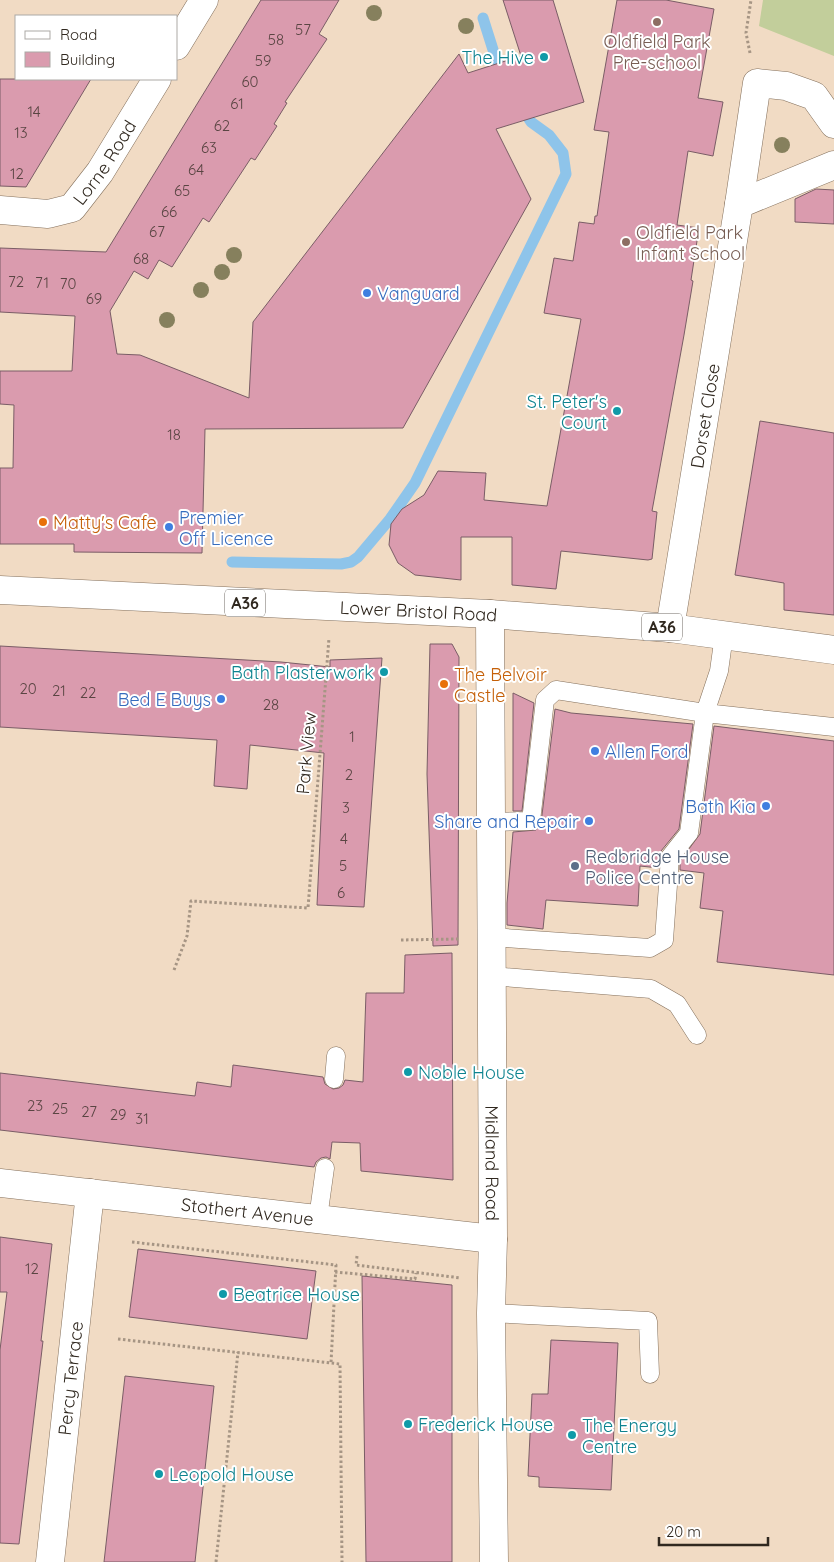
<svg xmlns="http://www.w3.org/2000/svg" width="834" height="1562" viewBox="0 0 834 1562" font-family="Quicksand,sans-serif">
<rect width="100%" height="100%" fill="#f1dbc4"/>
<path fill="#c2ce9b" d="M763,0H834V56L759,26Z"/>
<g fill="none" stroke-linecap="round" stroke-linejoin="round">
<path stroke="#8ec4ea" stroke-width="11" d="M483,18L495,56L505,77
M232,562L341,564L351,562L358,557L390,519L415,483L566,174L563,153L549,135L531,122L521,107"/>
</g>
<path fill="#da9bae" stroke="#7a5d66" d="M261,0H339L319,34L327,39L285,102L287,103L274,124L277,126L255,160L251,158L209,222L203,218L172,267L159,260L148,279L134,271L110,311L117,354L140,355L249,398L253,322L459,54L468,73L521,56L503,0H553L584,102L496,129L531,199L403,428L205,429L202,553L74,552V544H0V468H13L14,405L0,404V371H72L75,316L0,312V248L106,252Z
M617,0H666L714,9L698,98L723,102L713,156L688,151L677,225L699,228L691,280L693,281L684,335L652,511L657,512L652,559L648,560L561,551L556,589L512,585V537H461V580L415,575L398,563L389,545L391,524L402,509L424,495L438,471L486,473L484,500L547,506L581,319L544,313L554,258L573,261L579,222L594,224L595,216H597L609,132L594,130Z
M0,79H91L26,187L0,186Z
M816,189L834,190V224L795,222V199Z
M760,421L834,433V615L784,610V583L735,575Z
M430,644H452L459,657L458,945L433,946L427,774Z
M0,646L281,662L330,667V660L382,658L364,907L317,905L324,753L250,745L247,789L214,786L217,740L0,727Z
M513,693L534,703L522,811H513Z
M555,709L571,713L693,724L679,829L661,851L659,868L640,866L638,906L546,900L543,929L507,925V903L513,832L536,830L541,823Z
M714,726L834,741V975L717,962L723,911L700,908L704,873L680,870V861L700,834Z
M452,953L453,1180L361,1171L360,1143L332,1142L330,1159L326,1157L321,1158L316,1162L314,1167L0,1130V1073L195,1096L197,1082L231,1087L233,1065L323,1077L325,1084L333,1089L339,1088L343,1085L345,1080L363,1082L366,993H404L405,955Z
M0,1237L52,1244L41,1341H43L19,1544L0,1543V1350L7,1292H0Z
M138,1249L316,1271L307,1339L129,1317Z
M362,1276L452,1285V1562H366Z
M551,1340L618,1343L611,1490L539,1487V1477L528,1476L532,1394H548Z
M125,1376L214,1386L195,1562H104Z"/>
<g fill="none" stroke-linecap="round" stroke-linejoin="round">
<g stroke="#84705c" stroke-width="19">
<path id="lane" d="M724,635L719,671L705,713L834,727
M491,822L531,821L545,700L556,690L705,713L689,833L670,857L664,940L650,948L491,937
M491,976L651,989L677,1004L697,1035
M334,1079L336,1056
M318,1218L325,1168
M491,1313L648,1321L650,1374"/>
</g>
<g stroke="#84705c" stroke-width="29">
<g id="street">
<path d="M176,46L204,0"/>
<path d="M739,204L757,83L786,86L814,96L834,124"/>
<path id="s1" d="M0,210L48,214L72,208L100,172L157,79"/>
<path id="s2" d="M490,614L493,1239L491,1313L494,1562"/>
<path id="s3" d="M670,628L739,204L834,165"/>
<path id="s4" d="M0,1183L493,1239"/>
<path id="s5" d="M50,1562L90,1193"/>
</g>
</g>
<g stroke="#84705c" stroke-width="29">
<g id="highway">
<path id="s6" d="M0,590L490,614L670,628L834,650"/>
</g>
</g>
<path stroke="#a69584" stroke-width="3" stroke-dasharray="2.5 2.5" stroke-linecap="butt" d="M750,53L746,33L751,0
M401,940L458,939
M174,970L187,936L191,901L308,908L329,638
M132,1242L336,1265L331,1363
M357,1256L356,1265L461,1278
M335,1272L415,1279L416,1273
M118,1339L340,1364L342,1562
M216,1562L238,1352"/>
<use href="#lane" stroke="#fff" stroke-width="18"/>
<use href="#street" stroke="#fff" stroke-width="28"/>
<use href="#highway" stroke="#fff" stroke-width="28"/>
</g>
<g fill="#86805d">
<circle cx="374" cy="13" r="8"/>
<circle cx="466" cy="26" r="8"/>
<circle cx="782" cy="145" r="8"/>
<circle cx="234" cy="255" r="8"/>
<circle cx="222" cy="272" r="8"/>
<circle cx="201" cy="290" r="8"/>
<circle cx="167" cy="320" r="8"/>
</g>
<g fill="#8d6e63" stroke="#fff" stroke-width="2">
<circle cx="657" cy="22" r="5"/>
<circle cx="626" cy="242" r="5"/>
</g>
<g fill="#0f9aa8" stroke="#fff" stroke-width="2">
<circle cx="544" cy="57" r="5"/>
<circle cx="617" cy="411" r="5"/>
<circle cx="384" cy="672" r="5"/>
<circle cx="408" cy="1072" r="5"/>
<circle cx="223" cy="1294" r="5"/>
<circle cx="408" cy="1424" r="5"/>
<circle cx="572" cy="1435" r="5"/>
<circle cx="159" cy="1474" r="5"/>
</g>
<g fill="#3f7fe0" stroke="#fff" stroke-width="2">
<circle cx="367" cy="293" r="5"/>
<circle cx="169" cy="527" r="5"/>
<circle cx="221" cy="699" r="5"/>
<circle cx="595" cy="751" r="5"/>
<circle cx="766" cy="806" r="5"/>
<circle cx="589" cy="821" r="5"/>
</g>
<g fill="#e8710a" stroke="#fff" stroke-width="2">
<circle cx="43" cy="522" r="5"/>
<circle cx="444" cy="684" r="5"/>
</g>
<circle fill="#5c6f8a" stroke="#fff" stroke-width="2" cx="575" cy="866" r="5"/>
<g text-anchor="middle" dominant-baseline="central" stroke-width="4" stroke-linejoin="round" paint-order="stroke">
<g font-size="15" fill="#5a4543">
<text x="303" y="29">57</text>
<text x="276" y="39">58</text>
<text x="263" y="60">59</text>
<text x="250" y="81">60</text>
<text x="237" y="103">61</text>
<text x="34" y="111">14</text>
<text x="222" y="125">62</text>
<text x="21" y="132">13</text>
<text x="209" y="147">63</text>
<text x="196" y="169">64</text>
<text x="17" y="173">12</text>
<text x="182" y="190">65</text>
<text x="169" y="211">66</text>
<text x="157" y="231">67</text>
<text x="141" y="258">68</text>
<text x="16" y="281">72</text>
<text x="42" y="282">71</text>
<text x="68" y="283">70</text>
<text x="94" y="298">69</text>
<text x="174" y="434">18</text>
<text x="28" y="688">20</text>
<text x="59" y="690">21</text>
<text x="88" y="692">22</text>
<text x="271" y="704">28</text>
<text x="352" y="736">1</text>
<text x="349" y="774">2</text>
<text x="346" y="807">3</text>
<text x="344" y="838">4</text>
<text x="343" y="865">5</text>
<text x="341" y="892">6</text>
<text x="35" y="1105">23</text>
<text x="60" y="1108">25</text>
<text x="89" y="1111">27</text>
<text x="118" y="1114">29</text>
<text x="142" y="1118">31</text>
<text x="32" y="1268">12</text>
</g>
<g fill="#fff" stroke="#6e6862" stroke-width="1">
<rect x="225" y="589.5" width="40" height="27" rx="4"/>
<rect x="642" y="613.5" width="40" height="27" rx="4"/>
</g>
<g font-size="16" font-weight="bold" fill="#30281f">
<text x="245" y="603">A36</text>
<text x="662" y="627">A36</text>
</g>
<g font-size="18" fill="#785e54" stroke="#fff">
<text x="657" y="41">Oldfield Park<tspan x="657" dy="21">Pre-school</tspan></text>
<text x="636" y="232" text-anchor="start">Oldfield Park<tspan x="636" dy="21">Infant School</tspan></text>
</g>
<g font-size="18" fill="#0d838f" stroke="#fff" text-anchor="start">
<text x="534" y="57" text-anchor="end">The Hive</text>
<text x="607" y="401" text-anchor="end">St. Peter's<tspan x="607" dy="21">Court</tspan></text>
<text x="374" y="672" text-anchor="end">Bath Plasterwork</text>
<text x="418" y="1072">Noble House</text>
<text x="233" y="1294">Beatrice House</text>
<text x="418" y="1424">Frederick House</text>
<text x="582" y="1425">The Energy<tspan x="582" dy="21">Centre</tspan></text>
<text x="169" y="1474">Leopold House</text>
</g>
<g font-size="18" fill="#30281f" stroke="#fff">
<text stroke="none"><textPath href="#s1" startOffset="129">Lorne Road</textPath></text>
<text stroke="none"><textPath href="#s3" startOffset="215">Dorset Close</textPath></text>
<text stroke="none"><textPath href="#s6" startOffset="419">Lower Bristol Road</textPath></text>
<text transform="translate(306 753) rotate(-85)">Park View</text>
<text stroke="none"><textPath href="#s2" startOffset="549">Midland Road</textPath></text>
<text stroke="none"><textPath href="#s4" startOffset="249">Stothert Avenue</textPath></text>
<text stroke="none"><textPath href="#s5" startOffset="185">Percy Terrace</textPath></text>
</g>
<g font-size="18" fill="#366cbe" stroke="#fff" text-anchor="start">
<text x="377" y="293">Vanguard</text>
<text x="179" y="517">Premier<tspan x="179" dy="21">Off Licence</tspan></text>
<text x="211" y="699" text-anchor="end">Bed E Buys</text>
<text x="605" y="751">Allen Ford</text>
<text x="756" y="806" text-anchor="end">Bath Kia</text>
<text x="579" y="821" text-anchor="end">Share and Repair</text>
</g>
<g font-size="18" fill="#c56008" stroke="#fff" text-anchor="start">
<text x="53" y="522">Matty's Cafe</text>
<text x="454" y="674">The Belvoir<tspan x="454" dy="21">Castle</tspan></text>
</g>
<g font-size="18" fill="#4e5e75" stroke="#fff" text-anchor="start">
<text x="585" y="856">Redbridge House<tspan x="585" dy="21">Police Centre</tspan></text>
</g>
</g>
<rect x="15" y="15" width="162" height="65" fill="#ffffff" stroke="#aca9a5"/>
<rect x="25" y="31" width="25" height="8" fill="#ffffff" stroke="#aca9a5"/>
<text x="60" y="40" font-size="15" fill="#30281f">Road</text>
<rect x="25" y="52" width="25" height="15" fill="#da9bae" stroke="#aca9a5"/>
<text x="60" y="65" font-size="15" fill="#30281f">Building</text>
<path d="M659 1537v8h109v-8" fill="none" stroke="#30281f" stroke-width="2.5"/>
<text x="666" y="1537" font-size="15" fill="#30281f" stroke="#ffffff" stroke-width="4" paint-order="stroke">20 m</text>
</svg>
